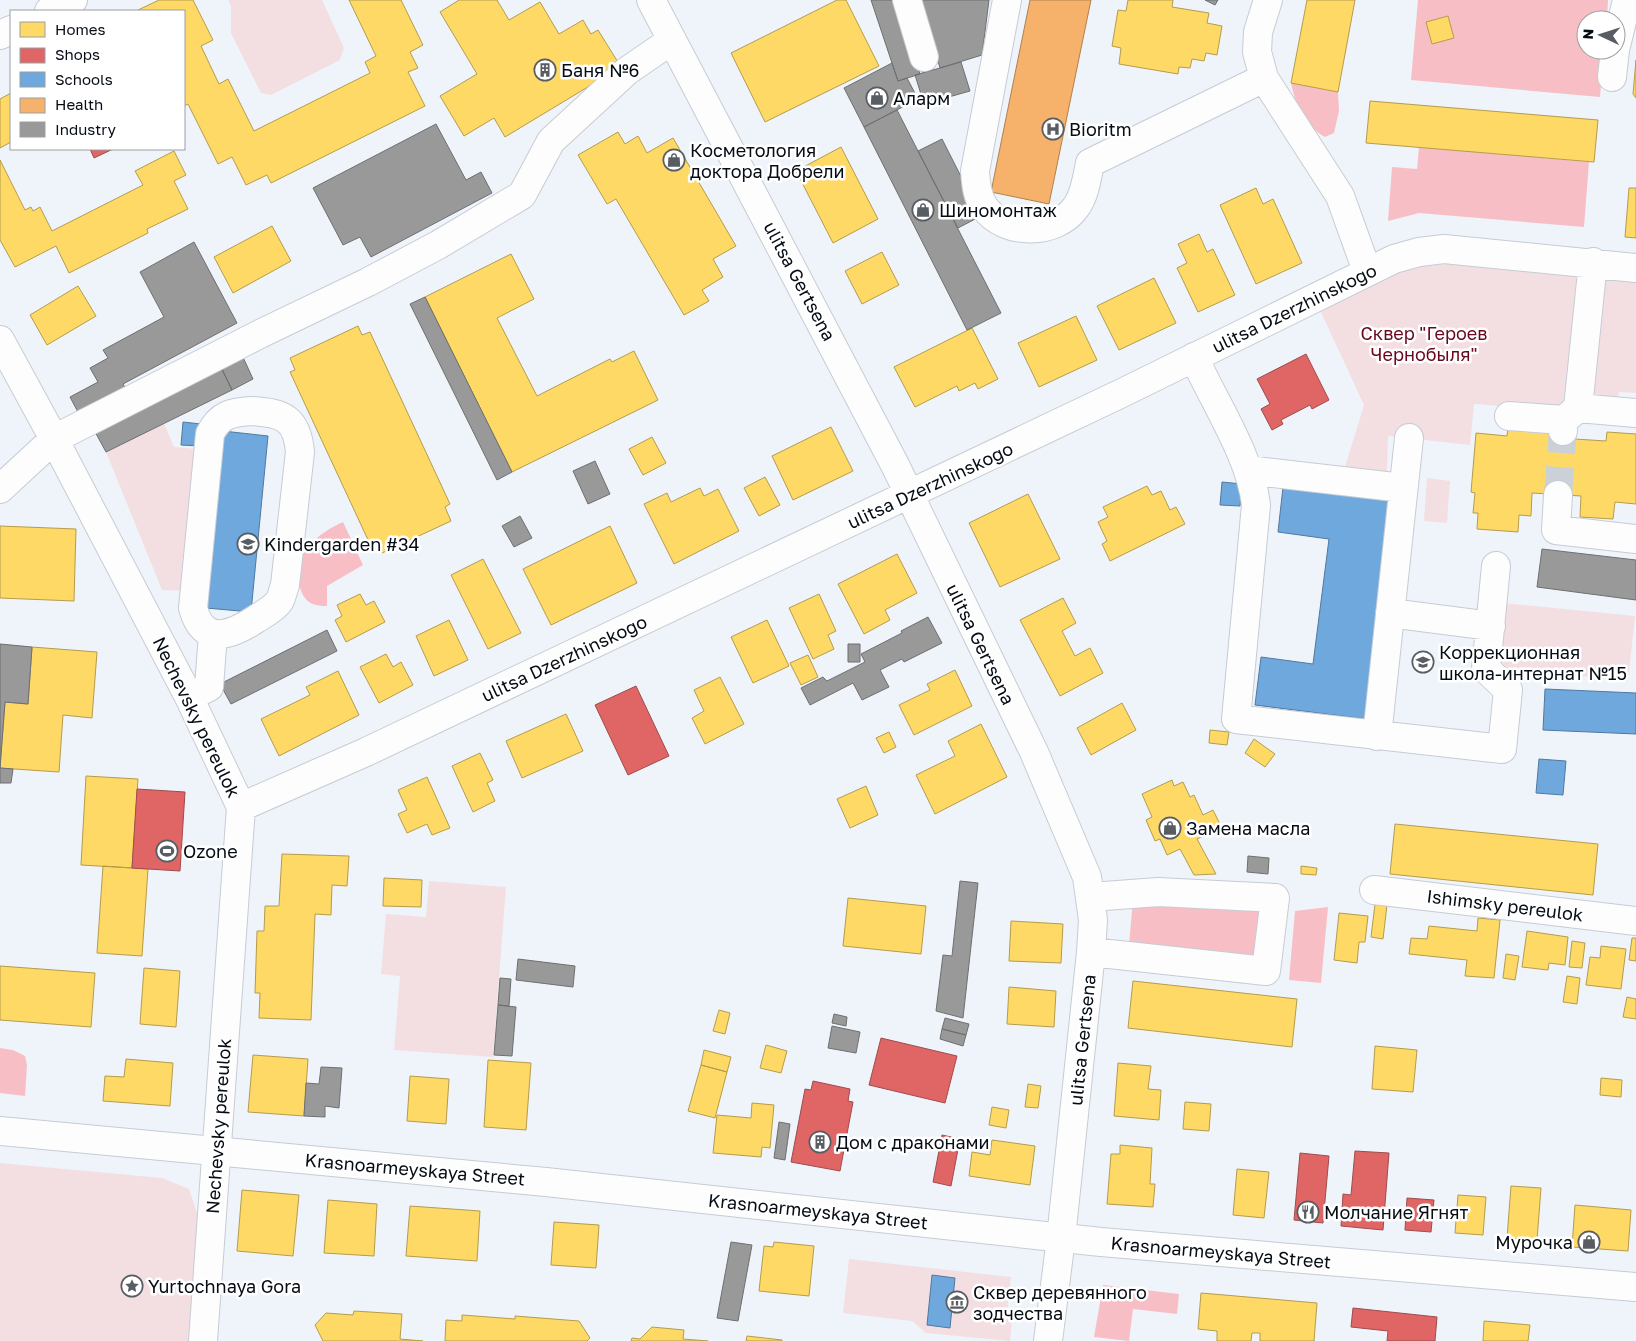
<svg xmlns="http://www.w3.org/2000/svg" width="1636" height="1341" viewBox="0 0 1636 1341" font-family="'Golos Text',sans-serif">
<rect width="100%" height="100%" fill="#eff4fa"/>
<path fill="#f3dfe2" d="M228,0H322L344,48L340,60L271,95L261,93L231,33V6Z
M1450,259L1636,279V393L1619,392L1617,405L1560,411L1474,404L1470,445L1388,436L1387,472L1345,467L1364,405L1319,308L1398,268Z
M164,423L174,447L198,449L186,591L162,590L106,452Z
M1427,478L1450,481L1447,523L1424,521Z
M1503,603L1635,616L1628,681L1497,667Z
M429,881L506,887L493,1057L394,1050L400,976L381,974L386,914L426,917Z
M0,1163L162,1178L189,1189L200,1222L195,1341H0Z
M849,1259L1011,1277L1007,1311L1013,1312L1010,1341L926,1333L912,1321L843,1313Z"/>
<path fill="#f7bfc5" d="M1418,0H1608L1607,20H1586V50H1604L1600,97L1411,80Z
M1291,83L1338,92L1339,111L1334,133L1325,137C1304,125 1296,106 1291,83Z
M1419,147L1589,162L1584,227L1419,213L1388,221L1392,167L1417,169Z
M343,522L363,565L327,586V606C315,606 307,604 302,593C287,559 314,535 343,522Z
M1133,899L1264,912L1259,958L1129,945Z
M1328,907L1321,983L1289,980L1295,911Z
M0,1048L13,1050L25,1056L27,1065L25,1096L0,1093Z
M1103,1285L1179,1294L1177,1314L1133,1309L1129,1341L1094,1337Z"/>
<path fill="#ffd966" stroke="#b49c4d" d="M159,0H193L213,40L201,46L219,84L228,79L254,131L370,73L365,62L376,56L349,0H401L423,45L410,52L418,68L408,72L425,106L271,183L267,175L246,185L232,157L218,164L188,104L184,106V11H136Z
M459,0H497L509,20L540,2L559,34L583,20L591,34L598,30L621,67L505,137L494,118L464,136L440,96L477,74L440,12Z
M837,0H846L879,66L765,122L731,53Z
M1128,0H1173L1172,7L1209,13L1207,23L1222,26L1217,55L1206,53L1204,61L1192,59L1190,68L1179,67L1178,74L1119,64L1121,48L1112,46L1118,10L1126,11Z
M1307,0H1355L1338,92L1291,83Z
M1448,16L1454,38L1432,44L1426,22Z
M1636,60V98L1633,94Z
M11,93V142L0,148V99Z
M1370,101L1598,120L1594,162L1366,143Z
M618,132L625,144L638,136L647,153L673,138L736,246L713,259L723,277L702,290L709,301L684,315L616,199L607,204L578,155Z
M841,147L878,219L833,243L796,171Z
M174,151L186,175L174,181L188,209L147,229L148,233L69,273L56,246L15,267L0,240V160L25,210L31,207L33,211L40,207L52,231L143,185L135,171Z
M1256,188L1263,204L1273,199L1302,263L1256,284L1220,205Z
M1629,188H1636V238L1625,237Z
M272,226L291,261L233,293L214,257Z
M1199,234L1207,252L1213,249L1235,295L1198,312L1177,268L1187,263L1178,244Z
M882,252L899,285L862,304L845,271Z
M511,254L534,299L497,318L537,396L610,359L612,362L634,351L658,400L512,472L425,297Z
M1154,278L1176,323L1119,350L1097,306Z
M78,286L96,316L47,345L30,315Z
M1076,316L1097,360L1039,387L1018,343Z
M358,326L362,335L370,332L450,504L445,507L451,521L382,553L376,539L369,542L290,372L295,370L290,358Z
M972,328L998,379L978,389L975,383L959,391L957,386L915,407L894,367Z
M831,427L853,471L793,500L772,456Z
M1508,428L1576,431L1575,439L1606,441L1607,432L1636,434V504L1615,502L1613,519L1580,517L1581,496L1532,493L1531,516L1519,515L1518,532L1477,529L1478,513H1473L1475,493L1471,492L1476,433L1507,436Z
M652,437L666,463L643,475L629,449Z
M765,477L780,505L759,516L744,488Z
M1147,486L1152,495L1161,491L1170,510L1176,507L1185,524L1110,561L1102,544L1107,541L1098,522L1108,517L1103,507Z
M700,488L704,496L718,489L739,531L674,564L644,504L667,493L671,502Z
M1028,494L1060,559L1000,587L969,523Z
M0,526L76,529L74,601L0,598Z
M610,526L637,583L551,625L523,569Z
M897,554L917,593L885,610L890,620L864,634L838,584Z
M483,559L521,633L488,649L451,575Z
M360,594L366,605L374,601L385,622L346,642L335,620L342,616L337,605Z
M819,594L836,631L828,635L834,649L813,659L789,608Z
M1063,598L1076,623L1062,631L1075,656L1090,648L1103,673L1060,696L1020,620Z
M449,620L468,660L434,676L416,636Z
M767,620L789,666L753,683L731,637Z
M32,647L97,652L92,718L63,715L59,772L0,768L5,702L28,704Z
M386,654L393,667L401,662L413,685L379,703L360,667Z
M808,655L818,677L801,685L790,663Z
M955,670L972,706L914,735L899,705L930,690L927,684Z
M338,671L359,715L279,756L261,719L310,695L306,687Z
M720,677L744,724L705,744L692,718L704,711L694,690Z
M1122,703L1136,730L1091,755L1077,728Z
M566,714L583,751L522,778L506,741Z
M981,724L1007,777L935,814L916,775L955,756L948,741Z
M1210,730L1229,732L1227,745L1209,743Z
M889,732L896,747L884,753L876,738Z
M1254,739L1275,754L1265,767L1245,753Z
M480,753L493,780L487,783L495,801L473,812L452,766Z
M86,776L138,779L132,868L81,865Z
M427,777L450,828L432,835L427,824L407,833L398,814L407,810L398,790Z
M1172,780L1174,786L1183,782L1190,797L1194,795L1203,815L1213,810L1222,828L1197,839L1216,874L1194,875L1180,849L1167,855L1160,839L1155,841L1146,820L1152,817L1142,794Z
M866,786L878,815L850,828L837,799Z
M1395,824L1598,844L1593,895L1390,874Z
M282,854L349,856L347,886L332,885L331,915L315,914L311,1020L259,1018L260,993H255L257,931H264L265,906H279Z
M103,866L148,869L142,956L97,953Z
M1301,866L1317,868L1316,875L1301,874Z
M384,878L422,880L421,907L383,906Z
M848,898L926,906L921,954L843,946Z
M1375,904L1387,905L1383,939L1371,937Z
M1339,913L1368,916L1365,942H1359L1357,963L1334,960Z
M1478,918L1500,920L1494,978L1465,976L1467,960L1409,954L1411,938L1427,939L1429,926L1477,931Z
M1011,921L1063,924L1061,963L1009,961Z
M1527,931L1568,937L1565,965L1549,963L1548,970L1522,967Z
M1632,938H1636V961L1629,960Z
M1572,941L1585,943L1582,968L1569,967Z
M1601,946L1626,949L1621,989L1586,985L1590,957L1600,958Z
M1506,954L1519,956L1515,980L1503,978Z
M0,966L95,973L91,1027L0,1020Z
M144,968L180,971L176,1027L140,1024Z
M1567,976L1580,978L1577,1004L1563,1002Z
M1133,981L1297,999L1292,1047L1128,1028Z
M1009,987L1056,991L1054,1027L1007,1024Z
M1627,997L1636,999V1019L1623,1017Z
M719,1010L730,1013L725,1034L713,1031Z
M766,1045L787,1051L781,1073L760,1068Z
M1375,1046L1417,1050L1413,1092L1372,1089Z
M704,1050L731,1057L727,1072L701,1065Z
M253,1055L308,1059L304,1116L248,1112Z
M126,1059L173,1063L170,1106L103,1101L105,1076L124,1077Z
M488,1060L531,1063L526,1130L484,1127Z
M1118,1063L1151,1066L1148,1089L1161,1090L1159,1120L1114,1116Z
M701,1065L727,1072L715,1118L688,1111Z
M410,1076L449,1079L446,1124L407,1121Z
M1601,1078L1622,1080L1621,1097L1600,1095Z
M1028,1084L1041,1086L1038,1108L1025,1107Z
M1185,1102L1211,1104L1209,1131L1183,1129Z
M752,1103L774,1105L770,1148L762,1147L761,1157L713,1153L717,1115L751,1118Z
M992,1107L1009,1110L1006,1128L989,1125Z
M992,1140L1035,1146L1030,1185L969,1176L972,1152L990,1155Z
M1120,1145L1152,1148L1150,1184H1155L1153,1207L1107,1204L1111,1154H1120Z
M1237,1169L1269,1172L1264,1218L1233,1215Z
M1511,1186L1541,1188L1537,1240L1507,1238Z
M242,1190L299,1195L293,1256L237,1251Z
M1458,1195L1486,1197L1483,1235L1455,1233Z
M328,1200L377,1204L374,1256L324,1253Z
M1575,1205L1631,1210L1628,1251L1572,1247Z
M410,1206L480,1211L477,1261L406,1256Z
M554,1222L599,1225L596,1268L551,1265Z
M774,1242L814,1246L809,1296L759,1291L764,1246L773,1247Z
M1201,1293L1317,1303L1314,1341H1260V1333H1252L1251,1341H1217V1331L1198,1329Z
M354,1311L402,1314L400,1339L423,1341H323L315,1325L326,1313L353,1315Z
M462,1315L515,1319V1316L579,1321L590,1338L587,1341H445L446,1320L462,1321Z
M1484,1321L1530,1325L1528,1341H1483Z
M652,1327L684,1330L683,1339L708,1341H631L632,1338L640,1339Z
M747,1336L782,1340V1341H746Z"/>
<path fill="#e06666" stroke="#9f4b4d" d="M90,149H113L94,158Z
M1306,354L1329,400L1312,409L1310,405L1281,420L1283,424L1272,430L1261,409L1270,404L1257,379Z
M636,686L669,756L628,775L595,705Z
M137,789L185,792L180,871L132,868Z
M881,1038L957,1056L945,1103L869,1085Z
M813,1081L850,1089L848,1101L853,1102L840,1171L791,1162L805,1089L811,1090Z
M942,1135L960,1139L951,1186L933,1182Z
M1355,1151L1389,1153L1383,1230L1341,1226L1343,1194L1351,1195Z
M1300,1153L1329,1156L1323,1223L1294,1220Z
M1407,1198L1434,1200L1431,1232L1405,1230Z
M1353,1308L1437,1317L1435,1341H1387L1388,1331L1351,1327Z"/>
<path fill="#6fa8dc" stroke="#5079a0" d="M183,422L201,424L199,446L181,445Z
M223,431L268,436L251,612L206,608Z
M1222,482L1242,484L1240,506L1220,505Z
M1283,487L1393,500L1366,719L1255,705L1261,657L1313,664L1329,539L1278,532Z
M1545,689L1636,693V734L1543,730Z
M1539,759L1566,761L1563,795L1536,793Z
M932,1275L955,1278L950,1328L927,1325Z"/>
<path fill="#f6b26b" stroke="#ae8051" d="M1030,0H1091L1049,204L991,192Z"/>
<path fill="#999" stroke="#6d6f71" d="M871,0H896L920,74L898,81Z
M920,0H989L982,55L940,68Z
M1205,0H1218L1215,5Z
M961,62L970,91L924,104L915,75Z
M892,63L898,81L907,78L918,99L864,127L844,88Z
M897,110L1001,313L967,330L864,127Z
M436,124L466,180L481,172L492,193L371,257L360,237L343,245L313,188Z
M942,139L981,216L958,228L918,151Z
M194,242L237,323L123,384L126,389L79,414L70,397L98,382L90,368L108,358L103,350L164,317L140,272Z
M425,297L512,472L497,480L410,304Z
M242,355L253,379L232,390L220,365Z
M220,365L232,390L106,452L93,428Z
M595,461L610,494L588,504L573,471Z
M520,516L532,538L514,547L502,526Z
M1542,549L1636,560V600L1537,587Z
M928,617L942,643L904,662L902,659L880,670L889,687L862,700L853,683L810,705L801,688L823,677L827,681L865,662L861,654L902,633L901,631Z
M327,630L337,651L231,704L220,684Z
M0,644L32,647L28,704L5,702L0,768L13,769L11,783H0Z
M848,644H860V662H848Z
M1248,856L1269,858L1268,874L1247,872Z
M960,881L978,883L963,1018L936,1011L943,955L952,956Z
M518,959L575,966L573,987L516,980Z
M500,978L511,979L509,1006L498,1005Z
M498,1005L516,1007L512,1056L494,1055Z
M834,1014L847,1017L846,1026L832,1023Z
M945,1018L969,1024L966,1035L942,1029Z
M832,1026L860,1032L856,1053L828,1048Z
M942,1029L966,1035L963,1046L940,1039Z
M321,1067L342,1068L339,1108L325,1106V1117L304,1116L306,1083L319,1084Z
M779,1122L790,1124L785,1160L774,1158Z
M731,1242L752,1245L738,1321L717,1318Z"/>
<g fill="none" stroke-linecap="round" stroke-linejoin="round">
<path stroke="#ccd1d8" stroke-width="28" stroke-dasharray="28 14" stroke-linecap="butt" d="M1558,495L1563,431"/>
<g stroke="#c6ccd4" stroke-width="30">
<path id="minor" d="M651,0L895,465L1034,752L1087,877L1093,920L1091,952L1061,1238L1048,1341
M907,0L924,57
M1007,0L975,171C976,185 977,197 985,208C1005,236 1057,235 1076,207C1085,195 1087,177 1090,163L1264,78
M1268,0L1258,32L1257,52L1264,78L1340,196L1367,271
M49,11L73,0
M0,35L11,30
M1616,46L1627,0
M1612,77L1615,50
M0,340L54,439L189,697L241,807L203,1341
M1194,357C1214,402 1251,457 1256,505L1236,719L1502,749L1508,690L1486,669L1496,566
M1578,408L1636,413
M252,411C283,413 297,418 300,452L285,585C283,590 282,596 280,600C275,608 264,614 256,619C230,636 203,646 193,608L210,434C219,415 231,412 252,411Z
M1509,416L1564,420
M1563,431L1564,420L1578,408L1593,262
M1248,470L1403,488
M0,489L54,439L260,334L368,282L438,245L522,195L551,141L627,71L672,40
M1558,495L1556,530L1636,539
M1390,613L1491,626
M189,697L209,687L213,634
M1377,736L1409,438
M241,807L366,752L1122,393L1394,259L1419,252L1444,249L1636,268
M1374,890L1636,921
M1091,952L1266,971L1275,898L1158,892L1091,897"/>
</g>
<g stroke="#c6ccd4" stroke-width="30">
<path id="major" d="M0,1131L546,1182L1101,1242L1636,1287"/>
</g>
<use href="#minor" stroke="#fdfdfe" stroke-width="28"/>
<use href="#major" stroke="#fdfdfe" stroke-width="28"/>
</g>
<defs>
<g id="building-ring" transform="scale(1.125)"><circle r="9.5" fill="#fff" stroke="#585d64" stroke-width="1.5"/><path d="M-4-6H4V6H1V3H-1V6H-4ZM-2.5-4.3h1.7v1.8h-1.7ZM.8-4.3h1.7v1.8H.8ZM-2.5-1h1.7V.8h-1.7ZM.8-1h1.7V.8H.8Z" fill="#585d64"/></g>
<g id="shop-ring" transform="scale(1.125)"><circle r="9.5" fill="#fff" stroke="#585d64" stroke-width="1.5"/><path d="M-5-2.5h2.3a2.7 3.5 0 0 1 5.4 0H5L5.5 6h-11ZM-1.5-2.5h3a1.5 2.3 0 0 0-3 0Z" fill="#585d64"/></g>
<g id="hospital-ring" transform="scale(1.125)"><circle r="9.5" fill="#fff" stroke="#585d64" stroke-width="1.5"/><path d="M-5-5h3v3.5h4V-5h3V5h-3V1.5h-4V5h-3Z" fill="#585d64"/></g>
<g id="school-ring" transform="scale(1.125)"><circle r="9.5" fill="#fff" stroke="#585d64" stroke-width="1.5"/><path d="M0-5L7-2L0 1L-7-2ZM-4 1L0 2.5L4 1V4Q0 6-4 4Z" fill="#585d64"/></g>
<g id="stadium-ring" transform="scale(1.125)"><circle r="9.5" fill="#fff" stroke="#585d64" stroke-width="1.5"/><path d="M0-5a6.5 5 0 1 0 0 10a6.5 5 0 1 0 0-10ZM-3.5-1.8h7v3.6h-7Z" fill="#585d64"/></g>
<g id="restaurant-ring" transform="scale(1.125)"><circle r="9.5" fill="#fff" stroke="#585d64" stroke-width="1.5"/><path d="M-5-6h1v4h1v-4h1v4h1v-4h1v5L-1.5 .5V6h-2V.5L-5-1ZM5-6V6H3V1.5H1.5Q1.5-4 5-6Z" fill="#585d64"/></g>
<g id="sight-ring" transform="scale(1.125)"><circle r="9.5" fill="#fff" stroke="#585d64" stroke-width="1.5"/><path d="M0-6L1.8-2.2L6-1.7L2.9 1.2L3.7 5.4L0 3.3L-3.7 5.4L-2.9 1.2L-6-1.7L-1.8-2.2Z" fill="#585d64"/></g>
<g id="museum-ring" transform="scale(1.125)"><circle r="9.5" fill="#fff" stroke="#585d64" stroke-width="1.5"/><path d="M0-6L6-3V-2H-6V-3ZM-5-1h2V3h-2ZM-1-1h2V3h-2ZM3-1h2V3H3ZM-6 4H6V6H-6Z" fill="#585d64"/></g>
</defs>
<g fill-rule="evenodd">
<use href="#building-ring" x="545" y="70"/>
<use href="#shop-ring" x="877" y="98"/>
<use href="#hospital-ring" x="1053" y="129"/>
<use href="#shop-ring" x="674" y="160"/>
<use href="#shop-ring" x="923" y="210"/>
<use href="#school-ring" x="248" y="544"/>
<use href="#school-ring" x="1423" y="662"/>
<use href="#shop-ring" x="1170" y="828"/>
<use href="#stadium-ring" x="167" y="851"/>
<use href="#building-ring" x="820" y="1142"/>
<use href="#restaurant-ring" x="1308" y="1212"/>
<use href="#shop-ring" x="1589" y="1242"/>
<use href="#sight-ring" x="132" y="1286"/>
<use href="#museum-ring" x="957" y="1302"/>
</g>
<g text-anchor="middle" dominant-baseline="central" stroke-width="5" stroke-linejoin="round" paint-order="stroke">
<g font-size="18" fill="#060c14" stroke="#fff" text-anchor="start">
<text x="561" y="70">Баня №6</text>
<text x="893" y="98">Аларм</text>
<text x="1069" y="129">Bioritm</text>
<text x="690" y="150">Косметология<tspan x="690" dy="21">доктора Добрели</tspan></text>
<text x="939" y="210">Шиномонтаж</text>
<text x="264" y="544">Kindergarden #34</text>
<text x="1439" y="652">Коррекционная<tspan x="1439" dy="21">школа-интернат №15</tspan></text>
<text x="1186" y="828">Замена масла</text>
<text x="183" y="851">Ozone</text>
<text x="836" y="1142">Дом с драконами</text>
<text x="1324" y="1212">Молчание Ягнят</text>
<text x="1573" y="1242" text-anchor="end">Мурочка</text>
<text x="148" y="1286">Yurtochnaya Gora</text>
<text x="973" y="1292">Сквер деревянного<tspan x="973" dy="21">зодчества</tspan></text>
</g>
<g font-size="18" fill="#060c14" stroke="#fff">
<text transform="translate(800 281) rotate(62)">ulitsa Gertsena</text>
<text transform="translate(1294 308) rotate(-26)">ulitsa Dzerzhinskogo</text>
<text transform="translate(930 485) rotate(-25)">ulitsa Dzerzhinskogo</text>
<text transform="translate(981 644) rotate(64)">ulitsa Gertsena</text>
<text transform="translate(564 658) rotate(-25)">ulitsa Dzerzhinskogo</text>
<text transform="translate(197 717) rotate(64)">Nechevsky pereulok</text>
<text transform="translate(1505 905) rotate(7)">Ishimsky pereulok</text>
<text transform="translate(1082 1040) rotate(-84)">ulitsa Gertsena</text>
<text transform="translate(218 1126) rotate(-86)">Nechevsky pereulok</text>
<text transform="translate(415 1169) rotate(5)">Krasnoarmeyskaya Street</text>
<text transform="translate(818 1211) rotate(6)">Krasnoarmeyskaya Street</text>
<text transform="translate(1221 1252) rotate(5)">Krasnoarmeyskaya Street</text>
</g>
<g font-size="18" fill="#68071f" stroke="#fff">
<text x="1424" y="333">Сквер "Героев<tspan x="1424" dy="21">Чернобыля"</tspan></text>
</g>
</g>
<rect x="10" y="10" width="175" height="140" fill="#ffffff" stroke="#9b9ea1"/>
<rect x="20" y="22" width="25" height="15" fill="#ffd966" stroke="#9b9ea1"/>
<text x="55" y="35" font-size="15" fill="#060c14">Homes</text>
<rect x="20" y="48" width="25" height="15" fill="#e06666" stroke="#9b9ea1"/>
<text x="55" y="60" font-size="15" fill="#060c14">Shops</text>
<rect x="20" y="72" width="25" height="15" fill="#6fa8dc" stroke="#9b9ea1"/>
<text x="55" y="85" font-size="15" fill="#060c14">Schools</text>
<rect x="20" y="98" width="25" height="15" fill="#f6b26b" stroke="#9b9ea1"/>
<text x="55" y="110" font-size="15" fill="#060c14">Health</text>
<rect x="20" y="122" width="25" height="15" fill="#999999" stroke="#9b9ea1"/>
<text x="55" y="135" font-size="15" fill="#060c14">Industry</text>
<g transform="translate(1601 35) rotate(274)"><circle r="24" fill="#ffffff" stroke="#9b9ea1"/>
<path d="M0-4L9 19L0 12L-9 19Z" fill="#585d64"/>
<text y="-8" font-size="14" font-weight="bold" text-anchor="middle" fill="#060c14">N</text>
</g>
</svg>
